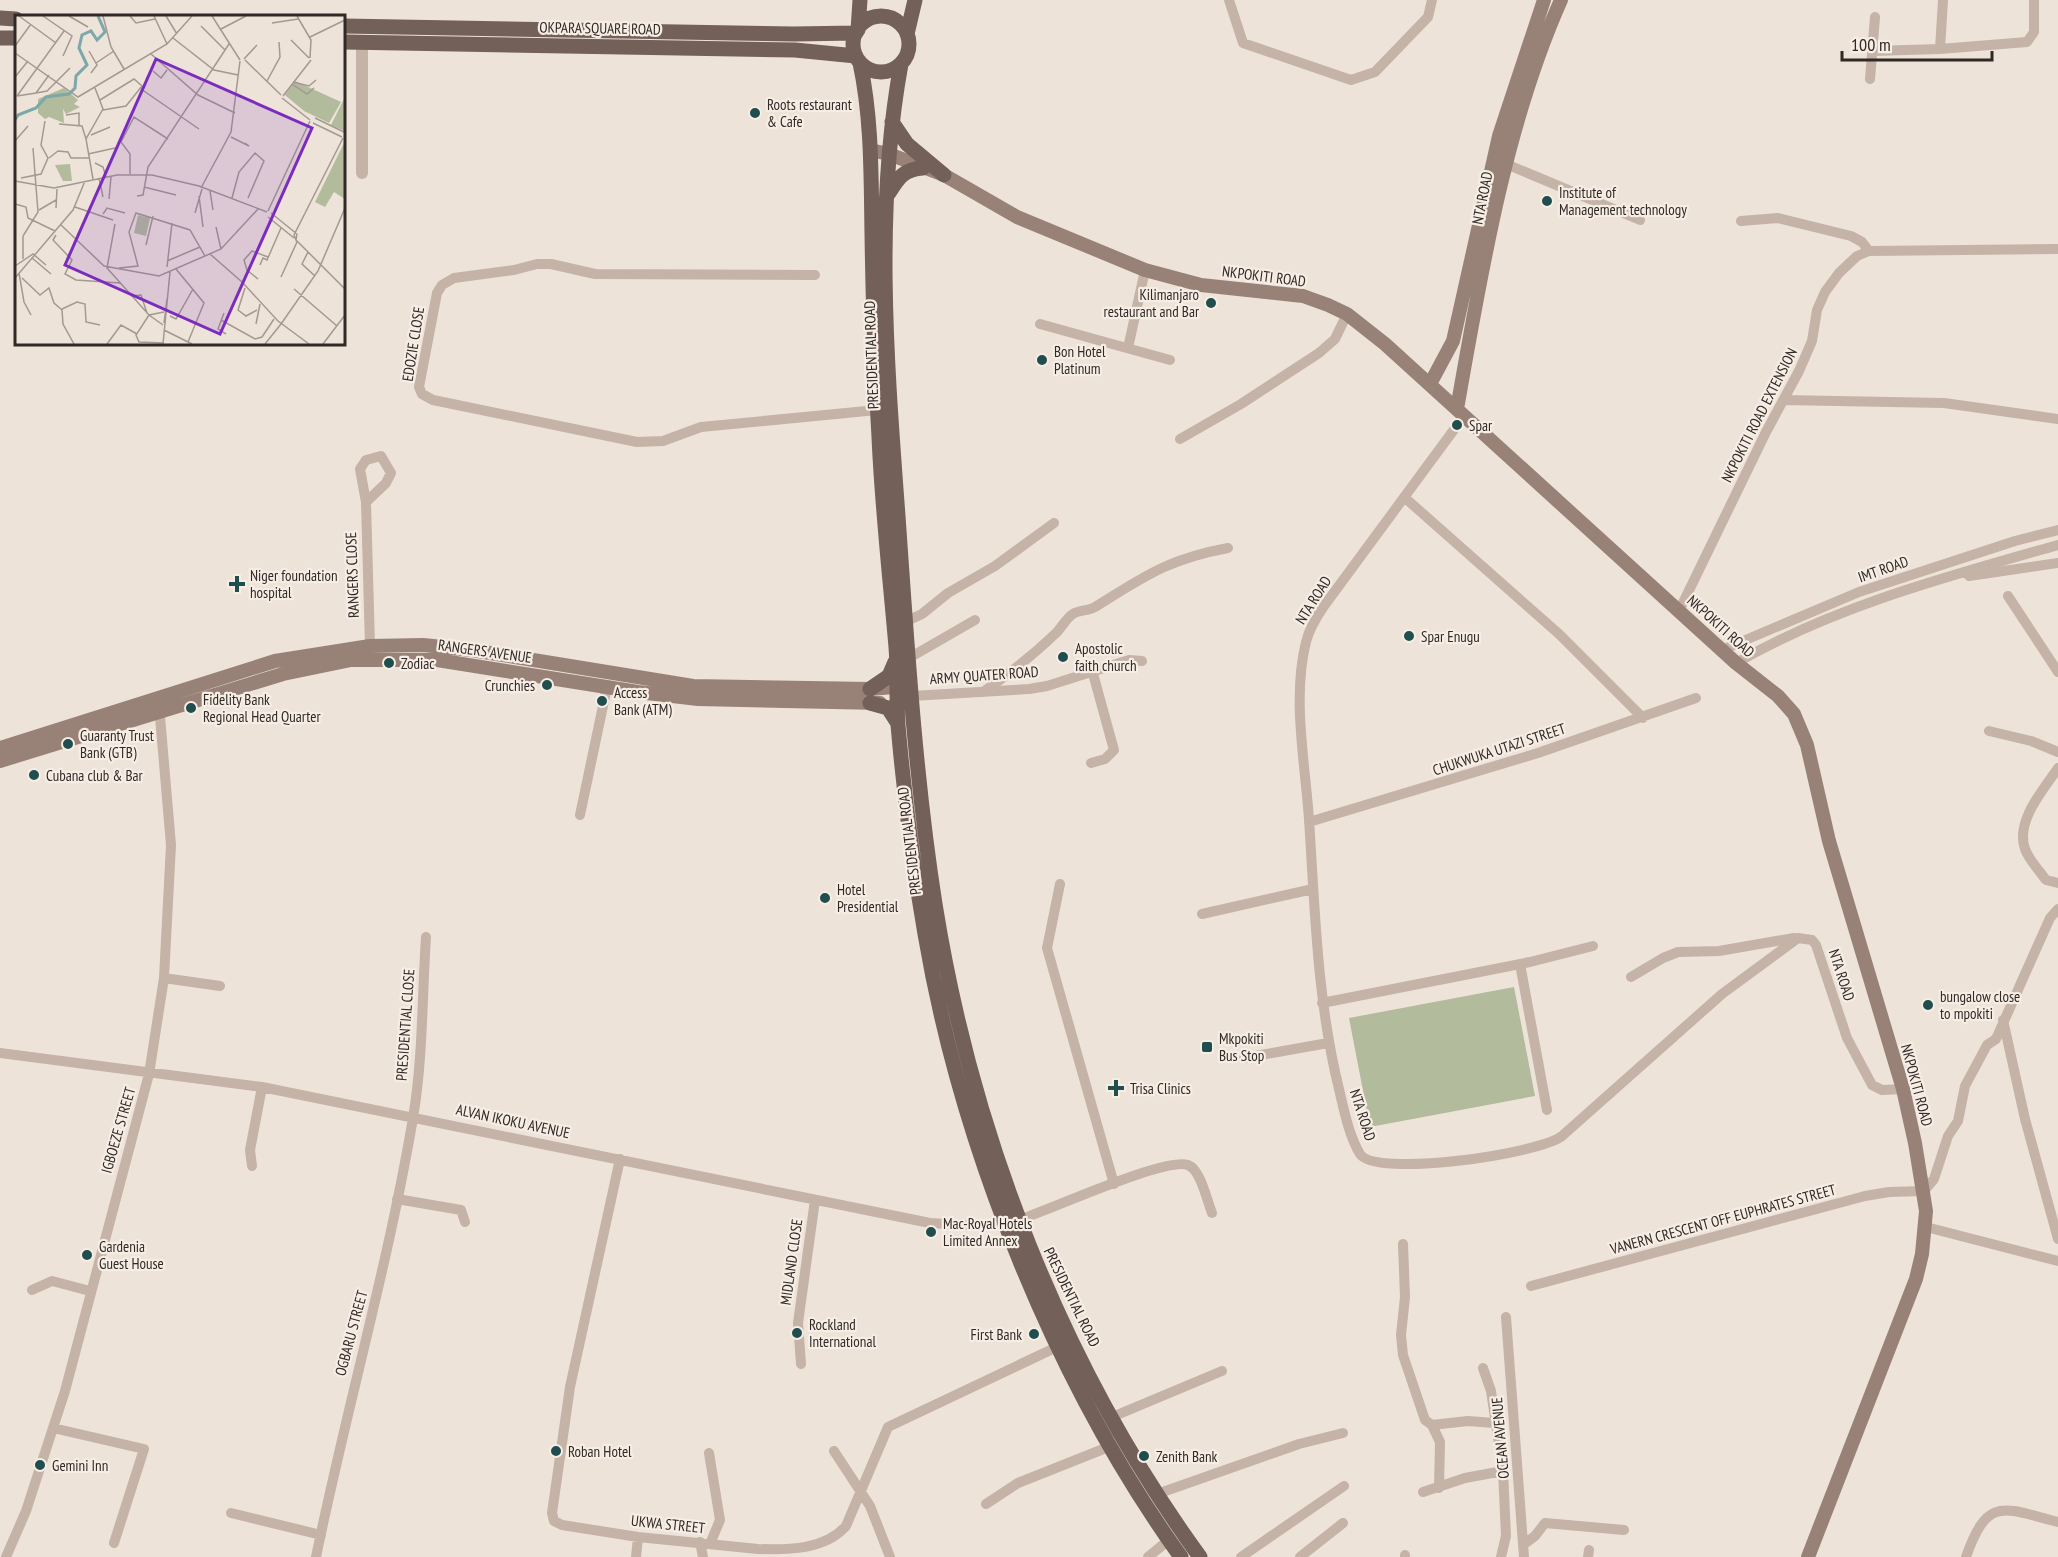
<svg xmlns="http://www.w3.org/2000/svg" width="2058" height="1557" viewBox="0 0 2058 1557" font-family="'PT Sans Narrow',sans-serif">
<rect width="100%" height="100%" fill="#eee3d9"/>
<path fill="#b2bb9b" d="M1514,987L1535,1096L1370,1127L1349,1018Z"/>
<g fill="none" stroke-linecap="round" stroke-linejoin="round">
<path stroke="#c4b3a6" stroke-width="10" d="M1229,0L1243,43L1351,80L1375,72L1428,17L1432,0
M1940,49L1943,0
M1873,51L1940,49L2027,42L2034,32V0
M1870,79L1875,17
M1506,164L1640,220
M1741,221L1778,218L1851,236L1862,242L1869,251
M815,275L595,274L551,264H537L514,270L454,278L442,285L437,293L419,387L422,394L433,400L637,442L663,441L701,427L877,410
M1040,324L1170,360
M1128,348L1145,270
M1783,400L1944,403L2058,419
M1464,416L1324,606C1316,618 1309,629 1306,642C1292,698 1305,762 1309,819C1315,910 1317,1000 1339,1089C1344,1110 1349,1136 1360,1154C1375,1178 1539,1154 1562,1136L1722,994L1798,938L1812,940L1816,945L1847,1038L1872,1085L1882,1090L1903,1089
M1180,439L1241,404L1319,353L1335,339L1347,314
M1404,497L1559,634L1643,718
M366,502L386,483L391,473L381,456L366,460L360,469L366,502L370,646
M1969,576L2058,563
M2008,596L2058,672
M1679,611L1766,432L1799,371L1812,341L1817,310L1825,292L1839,273L1857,256L1869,251L2058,249
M905,622L922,614L948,593L995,566L1054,523
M1722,650L1859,592L2015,541L2058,530
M909,658L975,620
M1736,663C1835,606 1949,576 2058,545
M983,692C1009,674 1032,656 1055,634C1061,629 1066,618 1073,614C1079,610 1088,611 1095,607C1145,576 1168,559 1228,548
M912,696L1029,689L1047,686L1129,660L1142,661
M1989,731L2031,741L2058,752
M1091,763L1105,759L1114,750L1092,670
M2058,768C2044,789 2015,821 2025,849C2029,860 2039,870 2046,880L2058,883
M580,815L607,687
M1309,822L1538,753L1696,698
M1060,884L1047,948L1114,1184
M1202,914L1313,889
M1520,964L1547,1110
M1631,977L1663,958L1678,952L1719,951L1794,938
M164,978L220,986
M1322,1003L1530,962L1593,946
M2003,1020L2025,1119L2058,1239
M0,1053L262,1087L930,1223C960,1225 989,1228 1018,1220C1048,1211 1164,1157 1188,1165C1201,1170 1207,1201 1212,1213
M1244,1058L1328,1043
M620,1159L570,1387L552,1513L554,1521L562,1525L638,1537L758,1549C788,1550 825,1550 846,1526L888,1427L1059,1346
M252,1166L250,1150L262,1087
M397,1199L461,1210L465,1222
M1926,1227L2058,1261
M1403,1244L1405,1297L1401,1335L1403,1355L1425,1420L1432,1425L1468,1421L1494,1423
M1531,1286L1865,1196L1889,1192L1924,1191L1934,1179L1948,1136L1958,1121L1965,1086L1987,1045L1996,1039L2050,918L2058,909
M32,1290L52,1281L90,1291
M1506,1317L1524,1557
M801,1364L798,1323L815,1200
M1483,1368L1491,1391L1503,1471L1506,1536L1501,1557
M1112,1417L1222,1371
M1432,1425L1440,1442L1439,1488
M53,1428L144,1449L114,1543
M834,1451L870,1506L890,1557
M709,1453L720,1520L710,1544
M1423,1492L1465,1478L1503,1471
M1157,1494L1299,1444L1343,1433
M986,1504L1018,1483L1111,1446
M231,1513L321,1535
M700,1542L703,1557
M1523,1545L1535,1536L1545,1523L1624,1530
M6,1557L26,1511L65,1391L149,1074L164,978L171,845L159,705
M316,1557C346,1410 388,1266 413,1118C423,1059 422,997 426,937
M636,1557L638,1537
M1148,1557L1169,1540
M1241,1557L1344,1486
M1300,1557L1343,1523
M1405,1557V1555
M1588,1557L1589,1550
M1966,1557C1988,1495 2003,1508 2058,1522"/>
<path stroke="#c4b3a6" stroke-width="12" d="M362,173V42"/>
<path stroke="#988278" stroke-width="14" d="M870,150L889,154L944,175L1017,217L1145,270L1201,285L1303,296L1328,305L1347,314L1385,344L1736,663L1778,696L1794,714L1807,745L1829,841L1903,1089L1915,1143L1926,1211L1922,1254L1916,1279L1808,1557
M1430,384L1453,341L1499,136L1544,0
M1457,409C1481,273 1505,126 1561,0
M0,748L275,661L370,646L423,645L472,650L693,686L870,689L906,686
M0,761L283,674L351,660H437L638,692L698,699L880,703"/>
<path stroke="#726059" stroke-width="15" d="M853 44a28 28 0 1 1 56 0a28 28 0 1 1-56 0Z
M0,18L16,19
M344,26L794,34L856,33
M858,30L860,0
M907,34L915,0
M0,38H16
M344,42L795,50L856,56
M860,63C872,119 871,176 872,234C873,301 875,369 879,437C882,507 890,577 896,647C898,673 896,699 898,725C904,794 913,865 925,934C961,1146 1055,1382 1181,1557
M901,64C874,212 887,367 898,516C907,645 915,776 935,904C972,1136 1062,1367 1200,1557
M892,122L907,144L944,175
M889,193C898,178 904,169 923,168
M870,689L889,676L895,662
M870,703L888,708L897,722"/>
</g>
<g fill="#204d4e" stroke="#f6ede4" stroke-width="2">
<circle cx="755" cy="113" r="6"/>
<circle cx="1547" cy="201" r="6"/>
<circle cx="1211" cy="303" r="6"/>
<circle cx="1042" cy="360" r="6"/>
<circle cx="1457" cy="425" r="6"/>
<path d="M234 575h6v6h6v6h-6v6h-6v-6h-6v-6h6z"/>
<circle cx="1409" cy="636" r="6"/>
<circle cx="1063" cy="657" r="6"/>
<circle cx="389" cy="663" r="6"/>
<circle cx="547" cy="685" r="6"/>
<circle cx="602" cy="701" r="6"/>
<circle cx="191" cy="708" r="6"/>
<circle cx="68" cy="744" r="6"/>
<circle cx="34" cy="775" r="6"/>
<circle cx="825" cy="898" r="6"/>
<circle cx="1928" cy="1005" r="6"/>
<rect x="1201" y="1041" width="12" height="12" rx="3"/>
<path d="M1113 1079h6v6h6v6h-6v6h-6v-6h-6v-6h6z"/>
<circle cx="931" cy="1232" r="6"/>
<circle cx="87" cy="1255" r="6"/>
<circle cx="797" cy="1333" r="6"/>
<circle cx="1034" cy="1334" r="6"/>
<circle cx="556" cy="1451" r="6"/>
<circle cx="1144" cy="1456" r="6"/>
<circle cx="40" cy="1465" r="6"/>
</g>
<g text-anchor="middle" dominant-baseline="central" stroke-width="4.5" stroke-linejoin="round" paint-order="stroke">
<g font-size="15" fill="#312926" stroke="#f6ede4">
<text transform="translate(600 28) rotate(1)">OKPARA SQUARE ROAD</text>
<text transform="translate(1482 198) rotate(-79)">NTA ROAD</text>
<text transform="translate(1264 276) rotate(7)">NKPOKITI ROAD</text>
<text transform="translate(413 344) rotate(-81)">EDOZIE CLOSE</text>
<text transform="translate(871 355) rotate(-92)">PRESIDENTIAL ROAD</text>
<text transform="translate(1759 415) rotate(-63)">NKPOKITI ROAD EXTENSION</text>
<text transform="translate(1883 569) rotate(-19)">IMT ROAD</text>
<text transform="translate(352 575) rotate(-92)">RANGERS CLOSE</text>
<text transform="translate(1313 600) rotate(-58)">NTA ROAD</text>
<text transform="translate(1721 626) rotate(42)">NKPOKITI ROAD</text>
<text transform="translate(485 651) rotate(8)">RANGERS AVENUE</text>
<text transform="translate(984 675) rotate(-4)">ARMY QUATER ROAD</text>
<text transform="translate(1499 749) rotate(-18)">CHUKWUKA UTAZI STREET</text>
<text transform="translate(909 841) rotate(-97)">PRESIDENTIAL ROAD</text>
<text transform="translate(1842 975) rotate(72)">NTA ROAD</text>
<text transform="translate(405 1025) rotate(-86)">PRESIDENTIAL CLOSE</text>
<text transform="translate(1917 1085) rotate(75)">NKPOKITI ROAD</text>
<text transform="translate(1363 1115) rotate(72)">NTA ROAD</text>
<text transform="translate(513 1121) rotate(12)">ALVAN IKOKU AVENUE</text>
<text transform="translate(118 1130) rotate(-74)">IGBOEZE STREET</text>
<text transform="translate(1723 1219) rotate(-15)">VANERN CRESCENT OFF EUPHRATES STREET</text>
<text transform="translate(791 1262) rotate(-82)">MIDLAND CLOSE</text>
<text transform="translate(1072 1297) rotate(64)">PRESIDENTIAL ROAD</text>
<text transform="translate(351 1333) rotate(-75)">OGBARU STREET</text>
<text transform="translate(1500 1438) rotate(-95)">OCEAN AVENUE</text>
<text transform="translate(668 1524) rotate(6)">UKWA STREET</text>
</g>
<g font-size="15" fill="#312926" stroke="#f6ede4" text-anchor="start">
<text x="767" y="104">Roots restaurant<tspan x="767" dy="17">&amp; Cafe</tspan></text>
<text x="1559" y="192">Institute of<tspan x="1559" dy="17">Management technology</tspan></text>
<text x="1199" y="294" text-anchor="end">Kilimanjaro<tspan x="1199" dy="17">restaurant and Bar</tspan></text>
<text x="1054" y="351">Bon Hotel<tspan x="1054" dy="17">Platinum</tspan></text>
<text x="1469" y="425">Spar</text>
<text x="250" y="575">Niger foundation<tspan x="250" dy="17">hospital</tspan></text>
<text x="1421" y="636">Spar Enugu</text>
<text x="1075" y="648">Apostolic<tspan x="1075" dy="17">faith church</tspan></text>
<text x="401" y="663">Zodiac</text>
<text x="535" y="685" text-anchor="end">Crunchies</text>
<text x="614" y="692">Access<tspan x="614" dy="17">Bank (ATM)</tspan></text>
<text x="203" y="699">Fidelity Bank<tspan x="203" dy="17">Regional Head Quarter</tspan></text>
<text x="80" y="735">Guaranty Trust<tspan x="80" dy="17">Bank (GTB)</tspan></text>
<text x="46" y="775">Cubana club &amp; Bar</text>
<text x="837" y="889">Hotel<tspan x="837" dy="17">Presidential</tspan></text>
<text x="1940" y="996">bungalow close<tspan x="1940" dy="17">to mpokiti</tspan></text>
<text x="1219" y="1038">Mkpokiti<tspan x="1219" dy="17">Bus Stop</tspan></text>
<text x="1130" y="1088">Trisa Clinics</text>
<text x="943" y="1223">Mac-Royal Hotels<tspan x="943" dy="17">Limited Annex</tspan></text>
<text x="99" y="1246">Gardenia<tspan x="99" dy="17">Guest House</tspan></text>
<text x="809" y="1324">Rockland<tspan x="809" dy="17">International</tspan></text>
<text x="1022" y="1334" text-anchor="end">First Bank</text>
<text x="568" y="1451">Roban Hotel</text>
<text x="1156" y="1456">Zenith Bank</text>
<text x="52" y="1465">Gemini Inn</text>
</g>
</g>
<g transform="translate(15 15)">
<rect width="330" height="330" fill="#eee3d9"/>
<path d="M280,66L326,87L314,108L289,96L270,80ZM49,73L63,85L59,89L65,92L51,99L48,94L49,108L34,102L30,104L23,98V84ZM329,84H330V116L316,110ZM330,126V184L319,177L310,192L300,187ZM55,149L57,166H48L40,150ZM123,200L135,203L131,221L119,218Z" fill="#b2bb9b"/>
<path fill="none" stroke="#7ba8a8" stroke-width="3" d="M0,105L3,100L21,93L31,82L54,79L60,73L61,61L72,50L64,33L67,20L76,16L82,25L90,17L83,1"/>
<path fill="none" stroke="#a29991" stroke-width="1.5" d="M4,1L41,28M28,1L57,21L48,41M54,1L73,12M88,1L96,32L109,54M115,1L121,8L140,4M139,1L152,29M151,1L162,19M197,1L225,45M282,1L296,25L295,43M257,8L283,4M186,11L210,35M206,14L231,1M295,22L330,5M158,23L199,55L223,60M276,25L294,43M0,31L16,9M74,36L82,50L76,58M0,38L63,82L152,29L177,1M136,39L183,80L220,98M229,44L242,30M230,45L266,80M81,48L99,36M138,56L146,63L152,55M0,62L13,46M252,66L265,42L264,27M278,67L294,71L301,65M277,69L292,79L299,73M126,74L184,114M21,78L32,76L55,53M2,81L49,16M2,81L21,78L34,60M268,81L296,45M267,83L295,105M85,85L119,64L127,71L111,91L88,95M51,100L64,98V110M300,103L329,117M298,108L327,122M44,109L67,111L71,124M76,120L95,112M216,122L234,131L230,128M0,126L13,111M73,139L100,133M34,143L43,136L53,137L56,143H74M80,148L88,152L91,162M115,159V139L106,127L119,102L153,124M6,163L26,159L33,143L26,130L30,106M84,163L88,182M78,164L71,124L88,94L80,73M0,166L39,173L102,160H137L184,171L252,197M129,172L161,180M186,173L216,117L225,46M195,176L198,195M122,181L128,180L133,152L214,29M184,181L188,212M217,183L224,157L240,138L249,146L233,183M94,184L96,162M0,189L11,192L13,203L40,216M60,192L98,205M41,193L42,174M24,195L41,185M253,196L295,106M180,198L187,174M256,198L282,219M88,199L92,193L110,198M253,202L279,223M100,209L92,253L134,300L148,310M46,210L89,251L144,261L206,234L243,194M201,212L206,234M282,219L281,225L279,220L328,123M41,220L38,225L57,245L50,259L61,265L105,268M8,221L23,197L18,133M281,225L330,274M131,230L138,201M293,237L287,249L300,261M195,239L227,267L263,306L294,329M17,243L36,259M8,244V221M152,246L185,232M245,250L248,243L252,245L266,213M0,251L18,239L31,250M152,252L157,208M104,253L123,251L114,217L121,198L175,215L190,241M161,254L189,288L173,327M4,258L9,287L16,300M266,262L282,227M0,263L58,195L70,166M7,263L25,280L34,273L39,288L47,295L48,309L59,329M243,264L232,255L229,245L237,236L253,242M230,273L223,295L231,301L242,295M279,274L322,311M116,281L126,280L132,298M47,294L62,287L70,289L71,307L85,310M209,298L203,314L211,319M155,301L161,304L178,274M206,305L240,324L247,322L259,304M149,308L152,284M241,309L245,289M266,309L303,256L330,193M149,315L177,329M148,328L124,327L121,320L134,300L149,297M92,329L106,310L122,319M148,329L155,257M250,329L266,309M308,329L330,300"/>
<path fill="#7b2cbf" fill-opacity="0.15" stroke="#7b2cbf" stroke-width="3" d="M141,44L297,113L205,319L50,250Z"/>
<rect width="330" height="330" fill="none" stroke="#312926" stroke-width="3"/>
</g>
<path d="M1842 51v9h150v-9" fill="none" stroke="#312926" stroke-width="3"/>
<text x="1851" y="51" font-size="18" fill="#312926" stroke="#f6ede4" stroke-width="4.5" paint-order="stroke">100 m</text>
</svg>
